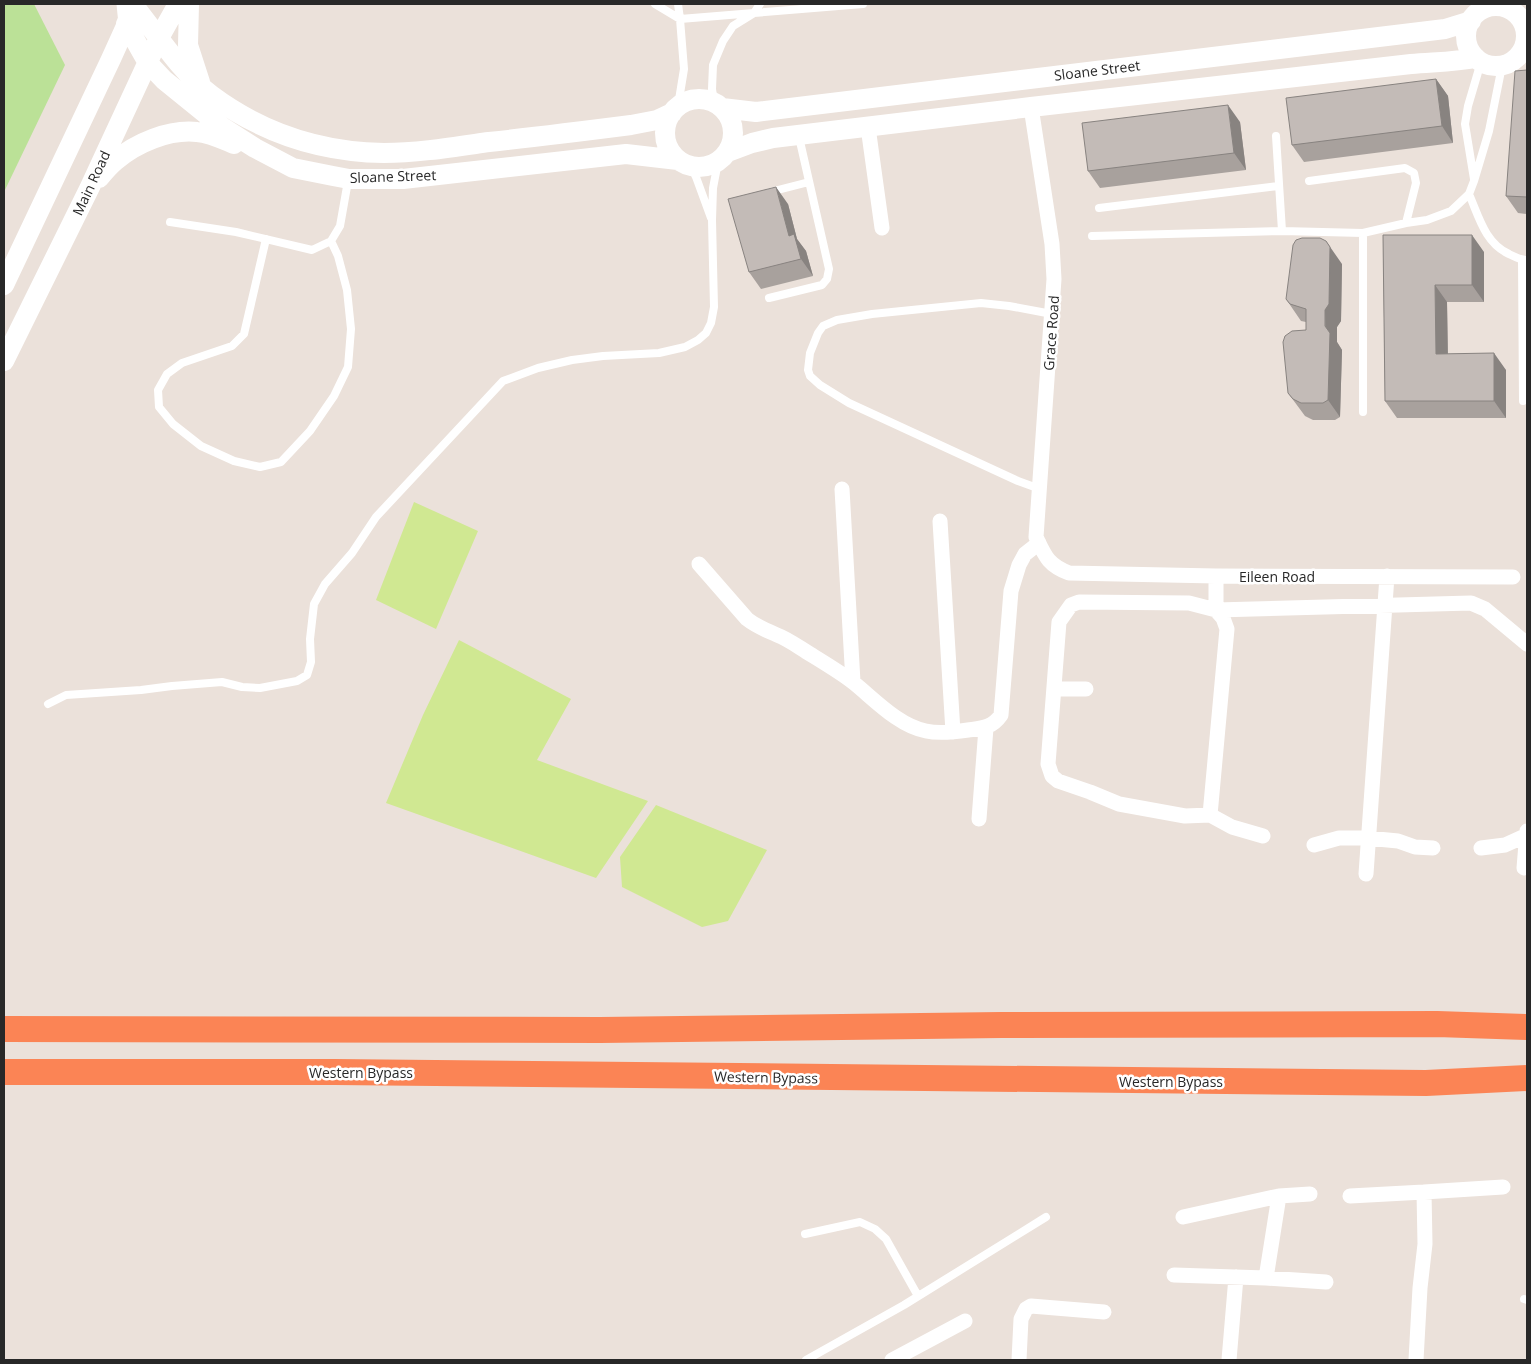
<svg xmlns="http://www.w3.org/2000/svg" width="1531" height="1364" viewBox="0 0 1531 1364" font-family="'Open Sans',sans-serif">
<rect width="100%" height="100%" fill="#ebe1da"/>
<path fill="#bbe197" d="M4,4H34L65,65L4,192Z"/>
<path fill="#d0e892" d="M414,502L478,531L436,629L376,600Z
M459,640L571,699L537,760L648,801L596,878L386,803L423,715Z
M656,805L767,850L728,921L702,927L622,887L620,857Z"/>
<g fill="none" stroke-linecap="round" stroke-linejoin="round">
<path stroke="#fff" stroke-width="8" d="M655,4L680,19L684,69L678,106
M678,4L680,19L754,13L760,4
M714,102L712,89L713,65L723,41L733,26L754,13L863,4
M1276,136L1282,231
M691,166L696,177L711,218
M1474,179L1465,124L1468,106L1481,62
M1309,181L1405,168L1414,173L1416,183L1406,223
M770,192L809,182
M1469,194C1479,217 1485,243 1509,254C1515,257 1520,260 1527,260
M1099,208L1278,186
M170,222L236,232L312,250L331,241L340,226L348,181
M1363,233V412
M1092,236L1282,231L1363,233L1406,223L1427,220L1451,211L1469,194L1474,181L1489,131L1502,66
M266,239L244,334L232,346L182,363L167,374L158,390L159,407L173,424L201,446L234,461L260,467L281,462L310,431L334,396L348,367L351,329L347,290L338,256L331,241
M1522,260L1523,401
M769,298L822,285L827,279L829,269L799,137
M1040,489L1018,481L849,403L820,385L810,376L808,370L810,353L818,333L823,326L837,320L872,314L981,303L1009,306L1052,314
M48,704L66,695L141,690L172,686L222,682L242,687L260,688L297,681L307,675L311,662L310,639L314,604L325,584L352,553L376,517L503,381L538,368L572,360L603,356L659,353L685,347L698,340L706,333L711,323L714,307L712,220L713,188L718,162
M805,1234L860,1222L875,1229L886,1239L918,1296
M1524,1299L1527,1300
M806,1360L904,1305L1046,1217"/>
<path stroke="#fff" stroke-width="15" d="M124,4L126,24
M1493,7V4
M1031,107L1052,244L1054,279L1036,537C1045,556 1048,565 1069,573L1216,576L1513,577
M868,127L882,228
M842,489L853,682
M940,521L953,732
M699,564L747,619C757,627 766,630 777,635C788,639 800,648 810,654C823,662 843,674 854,683C875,700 899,726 926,731C940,734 955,732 968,730C982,728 992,728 1001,715L1011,591L1019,565L1025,554L1039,543
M1054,689H1086
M1210,815L1227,629L1223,618L1216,610V576
M979,819L986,728
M1263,836L1232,827L1210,815L1185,816L1119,804L1090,792L1058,781L1052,776L1048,764L1059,622L1071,605L1079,602L1189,603L1216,610L1471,603L1485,609L1527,644
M1314,845L1339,838H1367L1398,841L1415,847L1433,848
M1481,848L1505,845L1527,835
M1524,868L1527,831
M1366,874L1387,576
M1350,1196L1424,1192
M1183,1217L1279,1196L1310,1194
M1174,1275L1266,1278L1326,1282
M1266,1278L1279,1196
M892,1360L965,1321
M1019,1360L1021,1319L1026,1309L1031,1306L1104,1312
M1229,1360L1236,1277
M1416,1360L1420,1288L1425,1244L1424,1192L1503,1187"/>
<path stroke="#fff" stroke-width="20" d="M189,4L188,45L200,82
M1466 36a30 30 0 1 1 60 0a30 30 0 1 1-60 0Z
M135,7C159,37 180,71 211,95C262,133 321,152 384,153C418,153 454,147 489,142C536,137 584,131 631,125L657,120L672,113
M126,24L148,63L164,80L222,127L255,148L293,168L333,176L349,179H403L626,154L678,160
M665 133a34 34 0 1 1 68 0a34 34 0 1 1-68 0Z
M722,108L756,112L1445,29L1471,21
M728,152L752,143L773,138L1031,107L1411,64C1433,62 1454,62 1476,58
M99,178C104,172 109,166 115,161C136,143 169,129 197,132C210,133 222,139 234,144
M4,285L111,59L130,17
M4,361L89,189L159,38L178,4"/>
<path stroke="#fb8455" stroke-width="26" d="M4,1029L600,1030L1001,1025L1437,1024L1527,1027
M4,1072H335L1426,1083L1527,1078"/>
</g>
<path fill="#a8a19d" d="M1527,70V214L1518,213L1506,196Z
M1436,79L1448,96L1453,143L1304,162L1292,145Z
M1240,122L1246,170L1100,188L1088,171Z
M788,204L797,239L806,251L813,276L761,289L749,272Z
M1383,235L1484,252V302H1447L1448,354L1506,370V418H1397L1385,401Z
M1342,264L1341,321L1337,327V342L1342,350L1340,417L1335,420H1313L1305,416L1288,393L1306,330V322L1301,321L1286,299Z"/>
<path fill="#888380" d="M1436,79L1448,96L1453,143L1442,126Z
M1228,105L1240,122L1246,170L1234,153Z
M776,187L788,204L797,239L806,251L813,276L801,259L789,236Z
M1472,235L1484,252V302L1472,285Z
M1326,241L1342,264L1341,321L1337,327V342L1342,350L1340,417L1328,400L1325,310Z
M1435,285L1447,302L1448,371L1436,354Z
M1494,353L1506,370V418L1494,401Z"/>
<path fill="#c3bbb7" stroke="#888380" d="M1527,70V197L1506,196L1515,71Z
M1436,79L1442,126L1292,145L1286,98Z
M1228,105L1234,153L1088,171L1082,123Z
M776,187L789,236L794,234L801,259L749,272L728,199Z
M1383,235H1472V285H1435L1436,354L1494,353V401H1385Z
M1302,238H1320L1326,241L1330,247L1329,304L1325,310V326L1330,333L1328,400L1323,403H1301L1293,399L1288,393L1283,342L1285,336L1292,331L1306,330V309L1290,304L1286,299L1293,245L1296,240Z"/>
<g text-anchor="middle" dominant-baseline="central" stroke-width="5" stroke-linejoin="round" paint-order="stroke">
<g font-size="14" fill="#282828" stroke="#fff">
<text transform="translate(1097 70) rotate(-7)">Sloane Street</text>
<text transform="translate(393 176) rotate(-2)">Sloane Street</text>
<text transform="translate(91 183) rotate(-65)">Main Road</text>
<text transform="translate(1051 333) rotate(-86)">Grace Road</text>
<text x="1277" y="576">Eileen Road</text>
<text x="361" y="1072">Western Bypass</text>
<text transform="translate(766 1077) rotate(1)">Western Bypass</text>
<text x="1171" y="1081">Western Bypass</text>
</g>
</g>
<rect width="1531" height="1364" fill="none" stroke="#282828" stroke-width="10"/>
</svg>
